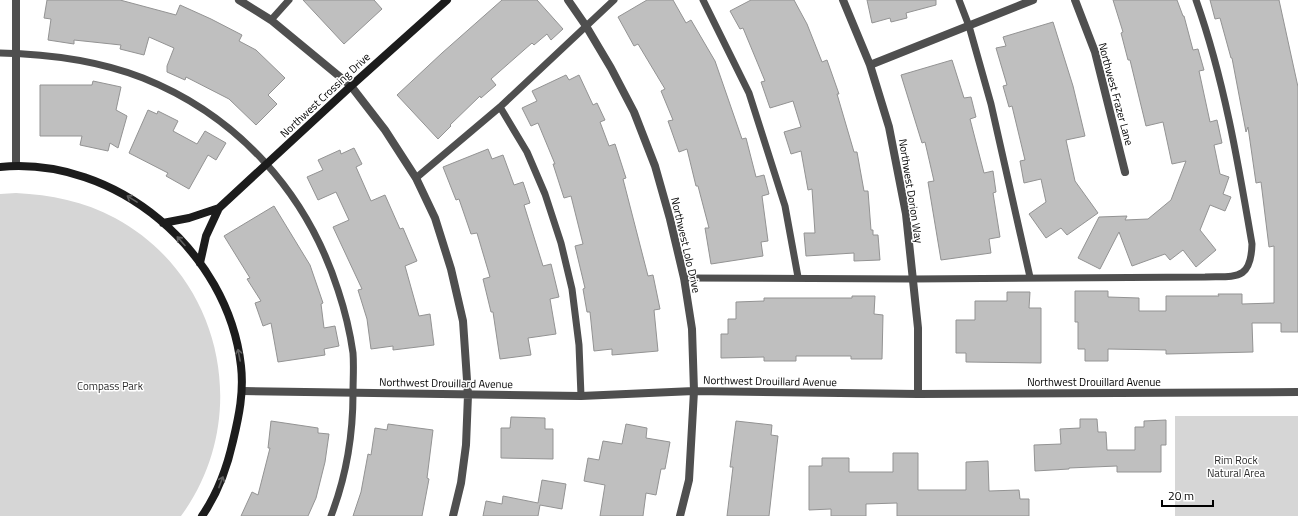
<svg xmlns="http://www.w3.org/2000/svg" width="1298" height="516" viewBox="0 0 1298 516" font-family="'Titillium Web',sans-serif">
<rect width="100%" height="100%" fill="#fff"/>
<path fill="#d6d6d6" d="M16,193C51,195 84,201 115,218C223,276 253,418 181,516H0V194Z
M1175,416H1298V516H1175Z"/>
<path fill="#bfbfbf" stroke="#939393" d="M47,0H120L176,15L180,5L211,19L242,35L239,41L256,50L285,78L268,95L277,104L256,125L229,99L186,77L185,80L167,72V66L174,48L149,37L144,55L120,49L121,45L74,40V44L48,40L51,19L44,18Z
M303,0H374L382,9L344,44Z
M502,0H537L563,29L551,40L547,34L534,45L532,43L491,79L496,85L481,98L480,96L450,125L451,126L438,139L397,95L442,53Z
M647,0H673L686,23L691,20L715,61L742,139L746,138L756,177L764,175L769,194L762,196L768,241L761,242L763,256L711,264L705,228H709L698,186H696L687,149L679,152L668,121L673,120L661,91L665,89L638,44L634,46L618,17Z
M751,0H794L807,24L822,62L827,60L839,94H837L854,152H857L864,191H868L871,230H873V235H878L880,260L854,261V253L806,256L804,233H815L812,189L808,190L801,151L791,154L784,132L801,127L793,101L770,108L761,82L765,81L743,28L740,29L730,11Z
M867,0H936V5L906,13L907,18L891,22L890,18L872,23Z
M1113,0H1177L1183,16H1184L1193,50L1198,49L1204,70L1199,71L1210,122L1217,120L1222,143L1214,145L1220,174L1229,177L1223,194L1231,197L1225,211L1210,205L1200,230L1216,250L1196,267L1183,250L1170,260L1165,254L1132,266L1119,232L1100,269L1078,258L1099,217L1127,216L1125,220L1148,219L1171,200L1186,161L1172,164L1163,122L1146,126L1130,60H1128L1121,33L1123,32Z
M1210,0H1279L1298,87V332H1281V323H1252L1253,352L1166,354V350L1108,349V361H1085V349H1078V322H1075V291H1108V297L1139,298V311H1166V296H1219L1218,294H1242V304L1274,303V246L1269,247L1261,182L1256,183L1248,127L1246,132L1232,58H1231L1220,18L1215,19Z
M1053,22L1073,86L1085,136L1066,140L1075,181L1098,213L1067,235L1061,228L1046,238L1029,214L1046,202L1041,179L1024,183L1020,161L1025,160L1012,106L1009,107L1003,86L1007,85L996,48L1006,46L1003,37Z
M952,60L964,98L971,97L976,117L970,119L984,173L993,171L996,192L993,193L1000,237L989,239L991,253L941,260L928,182L934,181L925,142L922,143L901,75Z
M566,75L569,80L579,75L593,105L597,103L605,120L600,122L609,146L615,144L626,178L623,179L648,276L653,275L660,309L654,310L658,351L612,355V349L594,351L590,312H587L583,289L585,288L575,246L583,244L571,196L564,198L553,164H555L538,123L531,126L522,108L537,101L532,91Z
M93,81L121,87L116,110L127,116L118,148L110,143L108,151L80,145L82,136H40V85H92Z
M148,110L157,114L158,111L178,121L173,131L197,144L205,131L226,143L216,160L208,155L189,189L166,176L168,173L129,153Z
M354,148L362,164L356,167L371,201L385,195L400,229L403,228L417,261L405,266L419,316L430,314L434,345L393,350V346L371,349L367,319L358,290L362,289L333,227L349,220L336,192L318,200L307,177L323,170L318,160L340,150L341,154Z
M488,149L492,159L503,155L514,185L523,182L530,203L524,205L543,266L551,264L559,297L550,299L556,334L528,338L531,355L500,359L493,312H491L483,279L490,277L477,233L471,234L459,199L456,200L443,167Z
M274,206L310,265L323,303L321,304L324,328L335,326L339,346L324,349L325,355L278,362L271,323L263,326L255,303L261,301L247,279L250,278L224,236Z
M1007,292H1030L1029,308H1041V363L966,362V353H956V320H975V301H1007Z
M852,296H875L874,314L883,315L882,359H851V356H796V361H764V357L721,358V334H728V319H736V302L764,301V298H852Z
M511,417L545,418V429H553V459L501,458V428H510Z
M1080,419H1097L1098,432H1106L1107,450H1135V427H1144V421L1166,420V445H1161V472H1117V466L1069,468V469L1035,471L1034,445L1061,444L1060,429L1080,428Z
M271,421L318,428V433L329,434L325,462L316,498L308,516H241L252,492L258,495L270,448H268Z
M736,421L772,425L771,435L778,436L769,516H727L733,467H730Z
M388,424L433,430L427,478L429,479L422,516H353L361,492L368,454L371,455L375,428L387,430Z
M626,424L647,428L646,438L670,442L665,469H661L656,495L646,493L643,516H600L605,485L584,481L588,458L599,460L603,441L622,444Z
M893,453H918V490H966V462L988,461L989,491L1019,490L1020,499H1029V516H897V503L866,504V516H831V509L809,510V466H822V458H849V472H893Z
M542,480L566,484L562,509L540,505L538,516H483L486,501L502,504L503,496L538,503Z"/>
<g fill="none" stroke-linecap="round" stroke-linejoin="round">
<path stroke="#4f4f4f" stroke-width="7" d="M703,0L749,93L785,206L798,277
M959,0L969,26L991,104L1030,277
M271,20L289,0
M0,53C49,54 97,60 143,78C238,116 307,193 338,290C345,311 350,332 353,353C354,366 353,380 353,394C353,435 346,477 331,516
M500,107L527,152L545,194L561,243L572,289L579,345L581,396
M416,178L500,107L614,0
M684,278L912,279L1205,277C1236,276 1251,281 1252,244C1238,162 1224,79 1196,0"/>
<path stroke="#4f4f4f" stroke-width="8" d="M16,0V165
M239,0L271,20L351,86L385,130L416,178L435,218L451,269L463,321L468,395L466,445L461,483L453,516
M568,0L586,26L611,68L634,112L655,166L670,219L684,278L692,329L694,391L689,480L680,516
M843,0L870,65L889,127L906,214L918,328V394
M1075,0L1095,52L1125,172
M870,65L1033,0
M242,391L581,396L694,391L918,394L1298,392"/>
<path stroke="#1c1c1c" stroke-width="8" d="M0,167C116,156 228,251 241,366C244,392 239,416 233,441C227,468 218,493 202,516
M163,223L189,218L219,208
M200,263L206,236L219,208L351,86L447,0"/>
</g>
<defs><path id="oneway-shaft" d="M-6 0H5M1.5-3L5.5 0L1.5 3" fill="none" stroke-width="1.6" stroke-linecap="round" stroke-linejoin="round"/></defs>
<g stroke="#606060">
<use href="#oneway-shaft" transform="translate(132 199) rotate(-148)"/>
<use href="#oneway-shaft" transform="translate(181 241) rotate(-132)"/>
<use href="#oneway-shaft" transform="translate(239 355) rotate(-101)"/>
<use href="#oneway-shaft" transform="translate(221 482) rotate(-69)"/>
</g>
<g text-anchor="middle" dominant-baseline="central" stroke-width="3" stroke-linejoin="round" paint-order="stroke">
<g font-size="11" fill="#000" stroke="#fff">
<text transform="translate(1116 94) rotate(75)">Northwest Frazer Lane</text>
<text transform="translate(325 95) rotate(-43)">Northwest Crossing Drive</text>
<text transform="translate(911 191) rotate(81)">Northwest Dorion Way</text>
<text transform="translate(686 245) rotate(77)">Northwest Lolo Drive</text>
<text transform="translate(770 381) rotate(1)">Northwest Drouillard Avenue</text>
<text x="1094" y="382">Northwest Drouillard Avenue</text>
<text transform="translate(446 383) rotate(1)">Northwest Drouillard Avenue</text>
</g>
<g font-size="11" fill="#2d2d2d" stroke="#fff">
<text x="110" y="386">Compass Park</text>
<text x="1236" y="460">Rim Rock<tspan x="1236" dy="13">Natural Area</tspan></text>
</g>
</g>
<path d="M1162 500v6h51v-6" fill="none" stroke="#000000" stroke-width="2"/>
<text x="1168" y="500" font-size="12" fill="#000000" stroke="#ffffff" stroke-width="3" paint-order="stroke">20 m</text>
</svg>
